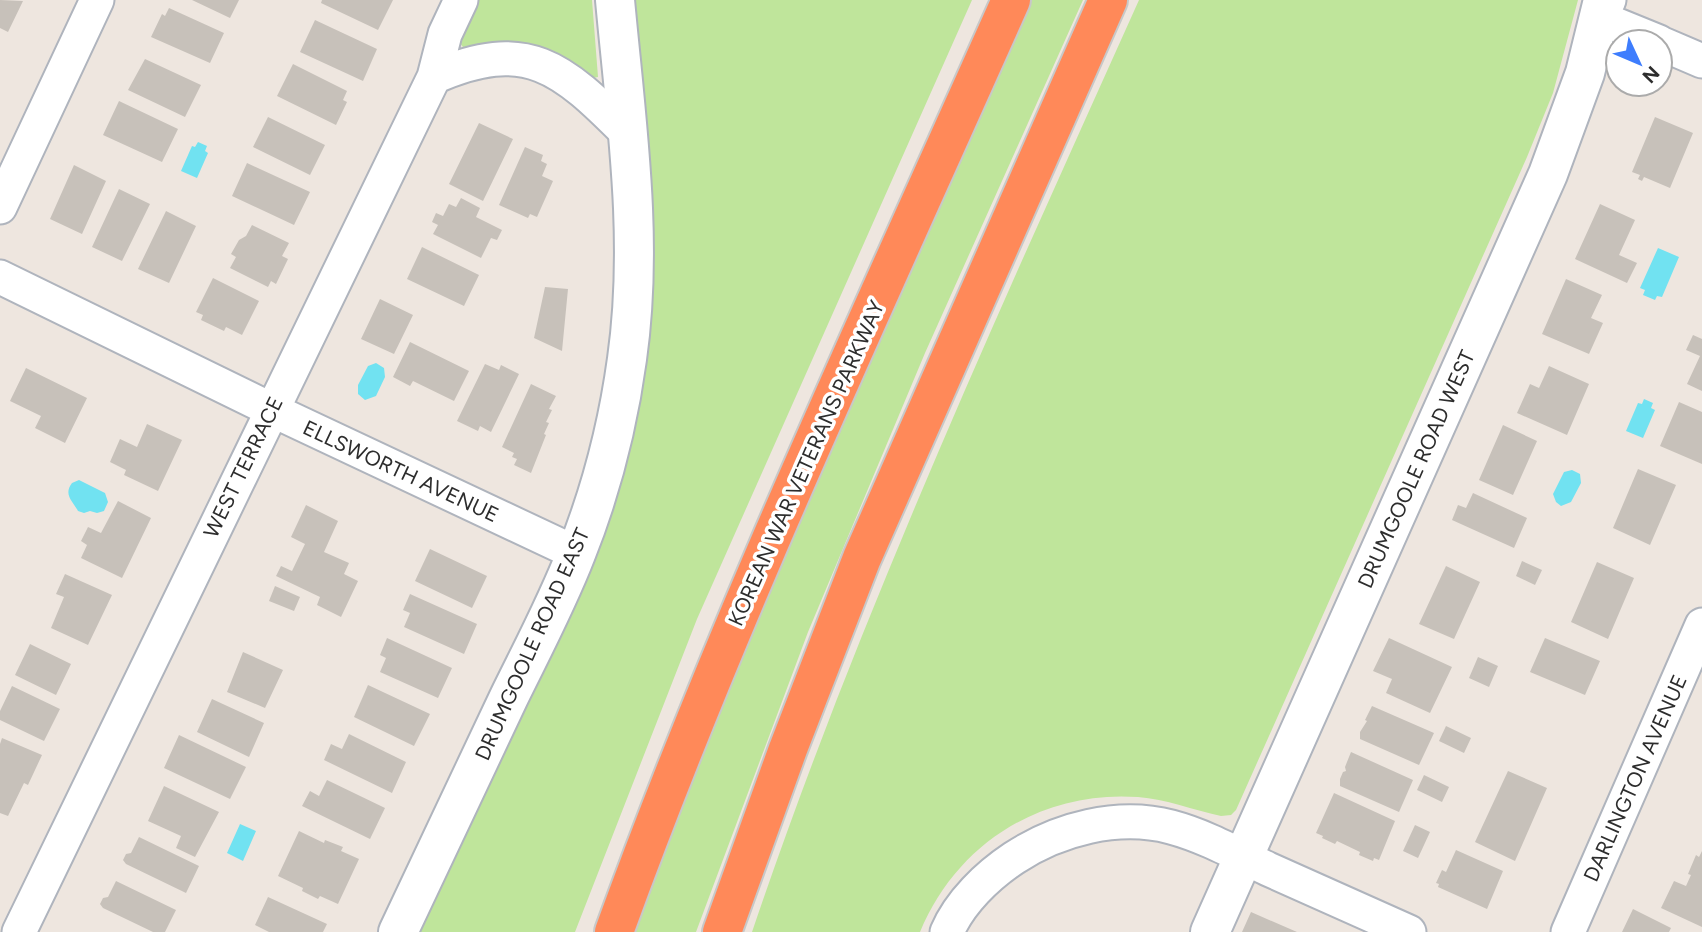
<svg xmlns="http://www.w3.org/2000/svg" width="1702" height="932" viewBox="0 0 1702 932" font-family="Figtree,sans-serif">
<rect width="100%" height="100%" fill="#eee6df"/>
<path fill="#bfe59b" d="M477,0H592L598,77L593,78L463,47L459,42Z
M633,0H972L697,619L575,932H416L611,504Z
M1028,0H1083L925,353L808,632L696,932H631L781,559Z
M1139,0H1578L1553,93L1527,157L1236,810L1231,815L1221,816C1193,810 1166,799 1138,797C1042,790 957,843 920,932H752C860,613 1001,307 1139,0Z"/>
<path fill="#71e2f1" d="M198,142L207,146L205,151L208,153L197,178L181,171L192,146L195,147Z
M1658,248L1679,257L1662,297L1657,296L1655,300L1643,295L1645,290L1640,288Z
M376,363L384,368L385,377L376,396L365,400L358,394V385L368,366Z
M1644,399L1653,403L1651,408L1655,410L1643,438L1626,431L1638,403L1642,404Z
M1572,470L1580,474L1581,483L1571,502L1561,506L1556,502L1553,494L1564,472Z
M79,480L105,493L108,502L104,511L97,513L90,511L84,513L78,511C73,501 63,495 72,483Z
M240,824L256,831L243,861L227,853Z"/>
<path fill="#c7c1ba" d="M0,0L23,1L8,32L0,28Z
M192,0H239L230,18Z
M322,0H393L378,30L321,3Z
M169,8L224,33L210,63L151,37L162,14L165,16Z
M315,20L377,49L363,81L300,52Z
M145,59L201,85L185,117L128,90Z
M293,64L347,91L343,100L347,102L336,125L277,96Z
M119,101L178,129L162,162L103,135Z
M268,117L325,145L310,175L253,147Z
M1655,117L1693,133L1670,188L1644,177L1642,181L1638,179L1640,175L1632,172Z
M479,123L513,139L483,201L449,184Z
M525,147L543,155L541,161L547,164L542,176L553,181L537,217L530,214L528,218L499,205Z
M247,163L310,192L294,225L232,196Z
M74,165L106,181L82,234L50,219Z
M119,189L150,204L122,261L92,247Z
M461,198L480,208L476,217L502,230L497,240L491,238L481,258L433,234L438,225L432,222L436,213L443,216L449,204L456,207Z
M1600,204L1635,220L1619,255L1637,263L1627,283L1575,259Z
M166,211L196,226L169,283L138,269Z
M252,225L289,243L282,256L288,259L276,284L271,281L268,287L230,268L236,257L231,254L239,240L246,236Z
M422,247L479,275L464,306L407,279Z
M213,278L259,301L242,335L226,327L224,331L201,320L203,315L196,312Z
M1566,279L1602,295L1591,318L1603,323L1589,354L1542,334Z
M545,287L568,289L562,351L534,338Z
M380,299L413,315L394,354L361,339Z
M1693,335L1702,339V391L1687,384L1700,356L1686,350Z
M410,342L469,371L454,401L413,381L410,386L393,377Z
M485,364L499,370L501,365L519,374L491,432L480,426L478,431L457,421Z
M1549,366L1589,384L1567,435L1517,413L1530,384L1539,388Z
M26,368L87,398L65,443L35,428L41,416L10,401Z
M531,384L556,396L549,409L552,410L546,422L549,423L544,434L546,435L531,473L514,465L517,459L512,457L514,453L502,447Z
M1679,402L1702,412V464L1660,446Z
M147,424L182,440L158,491L124,475L126,470L110,462L120,439L137,447Z
M1503,425L1537,441L1513,495L1479,480Z
M1638,469L1676,485L1650,545L1613,528Z
M1473,493L1527,518L1514,548L1452,520L1458,505L1466,508Z
M118,501L151,518L122,578L81,558L87,545L81,541L88,527L101,533Z
M306,505L338,521L324,552L349,563L344,574L358,581L341,617L317,605L320,597L276,576L281,566L292,571L305,544L291,537Z
M430,549L487,576L472,608L415,581Z
M1522,561L1542,570L1535,585L1516,576Z
M1597,562L1634,578L1608,639L1571,622Z
M1446,566L1480,582L1454,639L1419,624Z
M65,574L112,595L88,645L51,628L64,597L56,594Z
M275,586L300,597L294,611L269,601Z
M410,594L477,624L464,654L404,627L410,613L403,610Z
M387,638L452,668L438,698L380,672L386,658L380,655Z
M1389,638L1452,667L1430,713L1386,693L1392,679L1373,671Z
M1545,638L1600,661L1585,695L1530,672Z
M30,644L71,664L56,695L15,675Z
M243,652L283,670L265,708L227,692Z
M1478,657L1498,666L1489,687L1469,678Z
M368,685L430,714L414,746L354,717Z
M12,686L60,709L44,741L0,720V711Z
M212,699L264,723L249,757L197,732Z
M1372,706L1434,733L1419,765L1360,739V732L1367,721L1365,720Z
M1446,726L1471,738L1464,753L1439,741Z
M349,734L406,762L392,793L324,760L331,744L342,749Z
M179,735L246,767L230,799L164,768Z
M2,738L42,755L28,785L24,783L8,816L0,813V744Z
M1351,752L1413,780L1399,812L1340,786V779L1343,772L1346,771L1345,767Z
M1508,771L1547,788L1515,861L1475,842Z
M1424,775L1449,787L1442,802L1417,790Z
M327,780L385,808L370,839L302,806L310,791L319,796Z
M164,786L219,812L195,857L176,848L181,836L148,821Z
M1334,793L1395,821L1379,860L1374,858L1373,861L1359,855L1360,852L1337,841L1335,844L1322,838L1323,836L1316,833Z
M1415,825L1430,832L1418,858L1403,851Z
M299,831L324,843L325,840L343,847L341,851L359,859L338,904L320,896L318,899L302,891L303,888L278,876Z
M139,837L199,866L186,893L126,864L123,860L126,854L131,853Z
M1456,850L1503,871L1487,909L1438,887L1439,884L1436,883L1442,870L1446,872Z
M1702,851V927L1661,908L1674,881L1686,886L1691,875L1688,874L1696,855L1699,857Z
M116,881L176,910L165,932H153L103,908L100,904L103,898L108,897Z
M268,897L327,924L323,932H269L255,925Z
M1633,909L1671,928L1669,932H1622Z
M1251,912L1297,932H1242Z"/>
<g fill="none" stroke-linecap="round" stroke-linejoin="round">
<g stroke="#afb4bd" stroke-width="37">
<path id="street" d="M1609,0L1600,18L1659,42
M1660,43L1702,61
M434,77C527,36 562,68 627,133
M0,207L97,0
M0,277L272,410L576,553
M19,932L434,77L445,34L461,0
M947,932C960,902 987,876 1014,858C1058,829 1118,813 1171,827C1205,836 1237,854 1268,869C1315,890 1362,911 1409,932
M1568,932L1702,625"/>
</g>
<g stroke="#afb4bd" stroke-width="42">
<path id="secondary" d="M398,932C435,854 472,776 509,697C532,650 557,603 576,554C601,491 618,425 627,359C644,240 626,119 615,0
M1210,932L1548,174L1585,73L1603,0"/>
</g>
<g stroke="#c8c8c8" stroke-width="42">
<path id="highway" d="M614,932C729,615 874,308 1011,0
M722,932L788,749L862,558L1108,0"/>
</g>
<use href="#street" stroke="#fff" stroke-width="33"/>
<use href="#secondary" stroke="#fff" stroke-width="38"/>
<use href="#highway" stroke="#ff8959" stroke-width="38"/>
</g>
<g text-anchor="middle" dominant-baseline="central" stroke-width="7" stroke-linejoin="round" paint-order="stroke">
<g font-size="21" fill="#2d2d2d" stroke="#fff">
<text transform="translate(806 463) rotate(-66)">KOREAN WAR VETERANS PARKWAY</text>
<text transform="translate(243 467) rotate(-64)">WEST TERRACE</text>
<text transform="translate(1416 469) rotate(-66)">DRUMGOOLE ROAD WEST</text>
<text transform="translate(401 471) rotate(25)">ELLSWORTH AVENUE</text>
<text transform="translate(532 644) rotate(-66)">DRUMGOOLE ROAD EAST</text>
<text transform="translate(1635 778) rotate(-66)">DARLINGTON AVENUE</text>
</g>
</g>
<g transform="translate(1639 63) rotate(134)"><circle r="33" fill="#ffffff" stroke="#ababab" stroke-width="2"/>
<path d="M0-5L12 26L0 18L-12 26Z" fill="#3e7dfd"/>
<text y="-10" font-size="19" font-weight="bold" text-anchor="middle" fill="#2d2d2d">N</text>
</g>
</svg>
